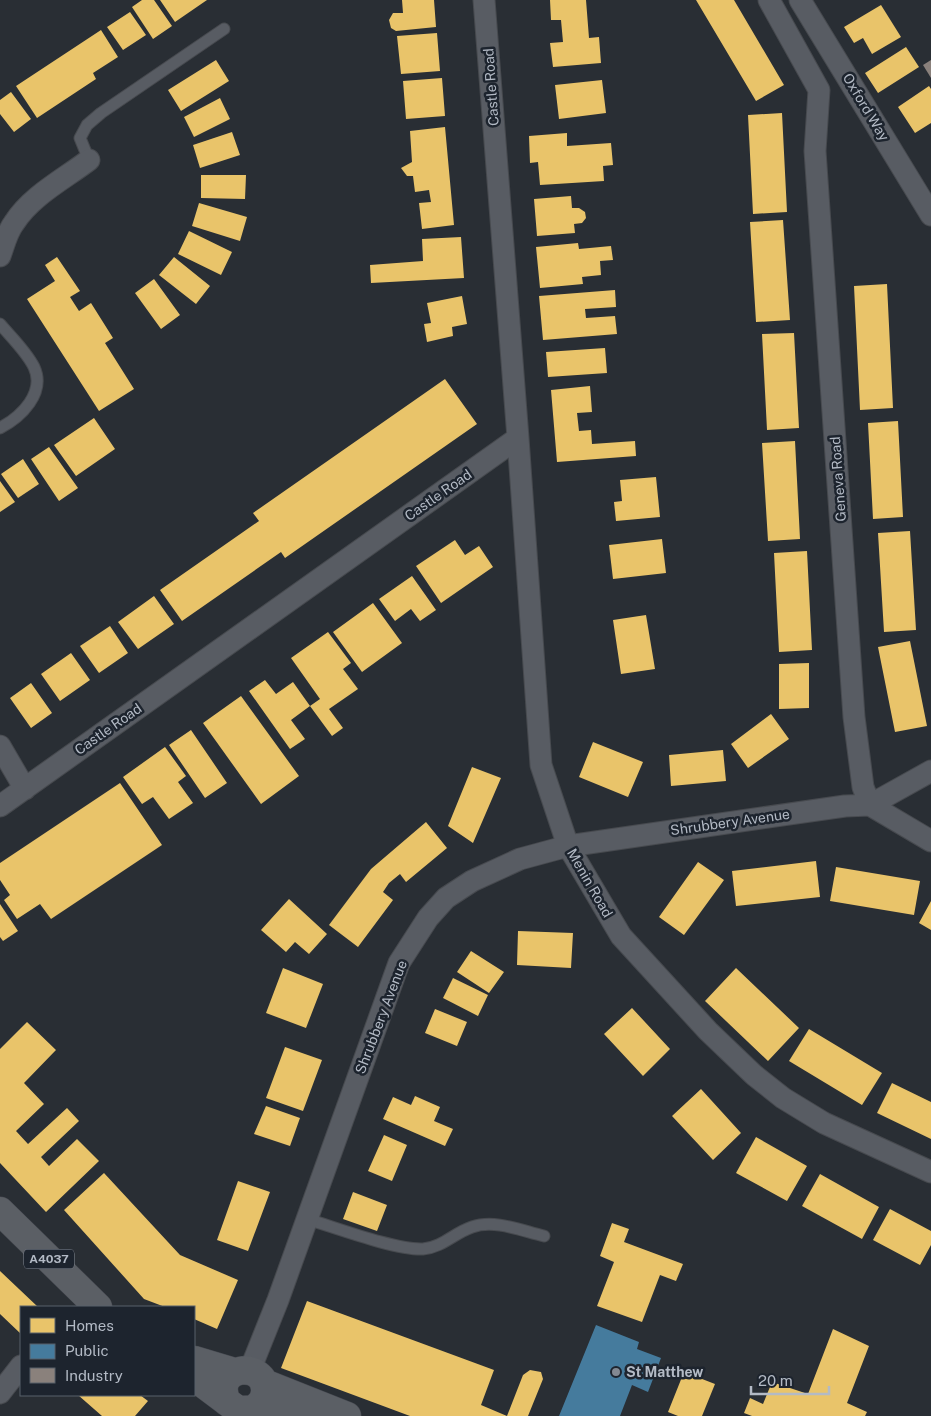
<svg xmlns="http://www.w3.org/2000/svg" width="931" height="1416" viewBox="0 0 931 1416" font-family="'Public Sans',sans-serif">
<rect width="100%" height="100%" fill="#292e34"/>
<path fill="#e9c46a" d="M142,0H154L172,26L153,39L132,7Z
M160,0H207L175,22Z
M402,0H434L436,27L396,31L391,28L389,20L393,13H403Z
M550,0H586L589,38L599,37L601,63L553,67L550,43L563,42L561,20H551Z
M696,0H734L784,85L756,101Z
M881,5L901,37L872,54L863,38L854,43L844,27Z
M130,12L146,35L123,50L107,27Z
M101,30L118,57L93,73L96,79L37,118L16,86Z
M437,33L440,71L401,74L397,36Z
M906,47L919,67L878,93L865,73Z
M216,60L229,81L181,111L168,90Z
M442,78L445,116L406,119L403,81Z
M602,80L606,113L559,119L555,85Z
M929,86L931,89V123L915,133L898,107Z
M11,92L31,119L14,132L0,114V100Z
M220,98L230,119L194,137L184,117Z
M782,113L787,212L753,214L748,115Z
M445,127L454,225L422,229L419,203L431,202L429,190L415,192L413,176H407L401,168L412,162L410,131Z
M232,132L240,155L200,168L193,145Z
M567,133V146L611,143L613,165L603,166L604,181L540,185L538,162L530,163L529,136Z
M201,175H246L245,199L201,198Z
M571,196L572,208H579L585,212L586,218L582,223L574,224L575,233L537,236L534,199Z
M199,203L247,217L240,241L192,226Z
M783,220L790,320L756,322L750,222Z
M189,231L232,252L221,275L178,254Z
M461,237L464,278L371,283L370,265L423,261L422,239Z
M578,243L579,249L611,246L613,260L600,261L601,275L582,277L583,284L540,288L536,247Z
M57,257L80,291L70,297L79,311L91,303L113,338L105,343L134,389L99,411L27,299L55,281L45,265Z
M174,257L210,286L196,304L159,275Z
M154,279L180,315L161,329L135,293Z
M887,284L893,408L860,410L854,286Z
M615,290L616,307L585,309L586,318L615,316L617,334L543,340L539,296Z
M462,296L467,324L452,327L453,336L427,342L424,324L431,323L427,303Z
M794,333L799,428L767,430L762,334Z
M605,348L607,373L548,377L546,352Z
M445,379L477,424L285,558L281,552L182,621L160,590L259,521L253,513Z
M590,386L592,412L577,413L579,431L591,430L592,444L635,441L636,456L557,462L551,390Z
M94,418L115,449L76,476L54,445Z
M898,421L903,517L873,519L868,423Z
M795,441L800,539L768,541L762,443Z
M49,447L78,488L59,501L31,459Z
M23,459L39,484L18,498L1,474Z
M656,477L660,517L616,521L614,502L622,501L620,480Z
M0,481L15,502L0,512Z
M910,531L916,630L884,632L878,533Z
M662,539L666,573L613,579L609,545Z
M455,540L465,555L479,546L493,567L441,603L416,566Z
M807,551L812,650L779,652L774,553Z
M412,576L436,610L420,621L411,609L395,621L379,599Z
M154,596L174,624L138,649L118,622Z
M373,603L402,643L362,672L333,632Z
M646,615L655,669L621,674L613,620Z
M110,626L128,653L99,673L80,646Z
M328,632L351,663L343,669L358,689L329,709L343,728L332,736L310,706L320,699L291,658Z
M910,641L927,726L895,732L878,647Z
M71,653L90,680L60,701L41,674Z
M809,663V708L779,709V664Z
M265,680L276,694L293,682L310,706L291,720L305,739L290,749L249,691Z
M31,683L52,713L31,728L10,698Z
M241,696L299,776L261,804L203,723Z
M771,714L789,739L748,768L731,744Z
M191,730L227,783L205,798L169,745Z
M593,742L643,762L628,797L579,777Z
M165,747L186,776L178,782L193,803L169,819L153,797L142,804L123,777Z
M723,750L726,781L671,786L669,755Z
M472,767L501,778L473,843L448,826Z
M120,783L162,845L51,919L40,904L17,919L4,900L10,895L0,880V863Z
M426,822L447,848L406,882L400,874L389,883L383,892L393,900L358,947L329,925L371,869Z
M816,861L820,897L736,906L732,871Z
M698,862L724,880L684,935L659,917Z
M836,867L920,881L914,915L830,901Z
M289,899L327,934L309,954L295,942L286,952L261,930Z
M931,901V930L919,923Z
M0,904L18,931L3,941L0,937Z
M518,931L573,933L571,968L517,965Z
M471,951L504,972L489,993L457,972Z
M283,968L323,984L306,1028L266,1013Z
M736,968L799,1028L768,1061L705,1001Z
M453,978L488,995L478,1016L443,998Z
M632,1008L670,1049L643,1076L604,1034Z
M435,1009L467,1022L457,1046L425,1033Z
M27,1022L56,1050L24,1083L44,1104L16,1131L28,1144L67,1108L79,1121L41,1157L49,1166L77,1139L99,1161L46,1212L0,1163V1049Z
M809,1029L882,1073L862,1105L789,1061Z
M285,1047L322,1060L303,1111L266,1098Z
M892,1083L931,1102V1139L877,1113Z
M701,1089L741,1133L713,1160L672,1116Z
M415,1096L440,1107L434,1121L453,1129L445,1146L383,1119L393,1097L411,1105Z
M266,1106L300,1118L290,1146L254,1134Z
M384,1135L407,1145L392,1181L368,1171Z
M756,1137L807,1166L787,1201L736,1173Z
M104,1173L180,1255L238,1280L217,1329L194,1319V1307H165L144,1299L64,1210Z
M820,1174L879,1207L862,1239L802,1206Z
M238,1181L270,1192L248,1251L217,1240Z
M353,1192L387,1205L377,1231L343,1219Z
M890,1209L931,1231V1245L920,1265L873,1240Z
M612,1223L629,1229L624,1242L683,1264L676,1281L660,1275L642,1322L597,1306L614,1262L600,1256Z
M0,1271L38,1307H21V1334L0,1314Z
M307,1301L494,1370L481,1405L507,1416L523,1375L530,1370L541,1372L543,1379L528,1416H410L281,1368Z
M833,1329L869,1346L847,1403L867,1412L865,1416H752L744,1413L750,1398L763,1404L772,1382L808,1394Z
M684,1372L715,1384L702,1416H678L668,1412Z
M78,1395H140L148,1401L135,1416H102Z"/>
<path fill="#457b9d" d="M596,1325L639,1342L637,1349L661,1358L648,1392L632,1385L620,1416H559Z"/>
<path fill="#8a817c" d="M931,60V78L923,65Z"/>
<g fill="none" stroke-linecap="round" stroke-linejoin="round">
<g stroke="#474a4f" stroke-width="13">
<path id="service" d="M89,160L80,138L87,125L101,113L224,29
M0,324C11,337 26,351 34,367C46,393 21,417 0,428
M307,1219C337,1228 395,1250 423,1249C443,1247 454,1233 472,1227C495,1219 522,1231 544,1236"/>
</g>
<g stroke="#474a4f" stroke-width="23">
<path id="minor" d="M769,0L819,90L815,151L854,717L863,787L870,805L931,771
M800,0L931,215
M0,256C4,245 7,232 14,223C31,196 64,179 89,160
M518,438L541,765L568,846L621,936L708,1031L754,1075L783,1098L824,1123L931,1172
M0,746L25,789
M0,806L518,438L484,0
M250,1370L278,1300L399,963L428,918L446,898L472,881L520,859L568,846L845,806L870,805L931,841
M0,1393L21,1366"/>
</g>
<g stroke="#474a51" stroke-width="29">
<path id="primary" d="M0,1211L98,1307
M194,1360L234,1372
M194,1377L238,1410L270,1409L295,1416
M264,1383L347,1416
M227,1402C210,1365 267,1359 265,1392C264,1401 259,1406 251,1410"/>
</g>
<use href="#service" stroke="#585c63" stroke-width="11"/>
<use href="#minor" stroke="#585c63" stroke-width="21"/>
<use href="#primary" stroke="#5b5f65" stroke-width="28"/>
</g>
<circle fill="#838992" stroke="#1d242e" stroke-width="2" cx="616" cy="1372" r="5"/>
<g text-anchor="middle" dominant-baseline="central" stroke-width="5" stroke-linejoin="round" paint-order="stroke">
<rect fill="#1d242e" stroke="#868d98" stroke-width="1" x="24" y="1249.5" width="50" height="19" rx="4"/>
<g font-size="12" font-weight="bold" fill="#b3bac5">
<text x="49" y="1259">A4037</text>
</g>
<g font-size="14" fill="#b3bac5" stroke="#1d242e">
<text transform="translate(491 87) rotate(-94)">Castle Road</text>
<text transform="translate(866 107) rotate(59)">Oxford Way</text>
<text transform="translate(838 479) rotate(-94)">Geneva Road</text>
<text transform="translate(438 495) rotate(-35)">Castle Road</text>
<text transform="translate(108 729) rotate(-35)">Castle Road</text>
<text transform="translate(730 822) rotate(-8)">Shrubbery Avenue</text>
<text transform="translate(590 883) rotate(60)">Menin Road</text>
<text transform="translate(381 1017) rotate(-69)">Shrubbery Avenue</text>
</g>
<g font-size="14" font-weight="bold" fill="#b3bac5" stroke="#1d242e" text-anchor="start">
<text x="626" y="1372">St Matthew</text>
</g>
</g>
<rect x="20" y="1306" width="175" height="90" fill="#1d242e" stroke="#59606a"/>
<rect x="30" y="1318" width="25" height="15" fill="#e9c46a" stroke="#59606a"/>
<text x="65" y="1331" font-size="15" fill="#b3bac5">Homes</text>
<rect x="30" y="1344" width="25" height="15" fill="#457b9d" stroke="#59606a"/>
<text x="65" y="1356" font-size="15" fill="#b3bac5">Public</text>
<rect x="30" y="1368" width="25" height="15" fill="#8a817c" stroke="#59606a"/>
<text x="65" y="1381" font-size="15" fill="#b3bac5">Industry</text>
<path d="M751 1386v8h78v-8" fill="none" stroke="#b3bac5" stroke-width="2.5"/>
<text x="758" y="1386" font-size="15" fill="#b3bac5" stroke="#1d242e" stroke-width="4" paint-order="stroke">20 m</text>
</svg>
